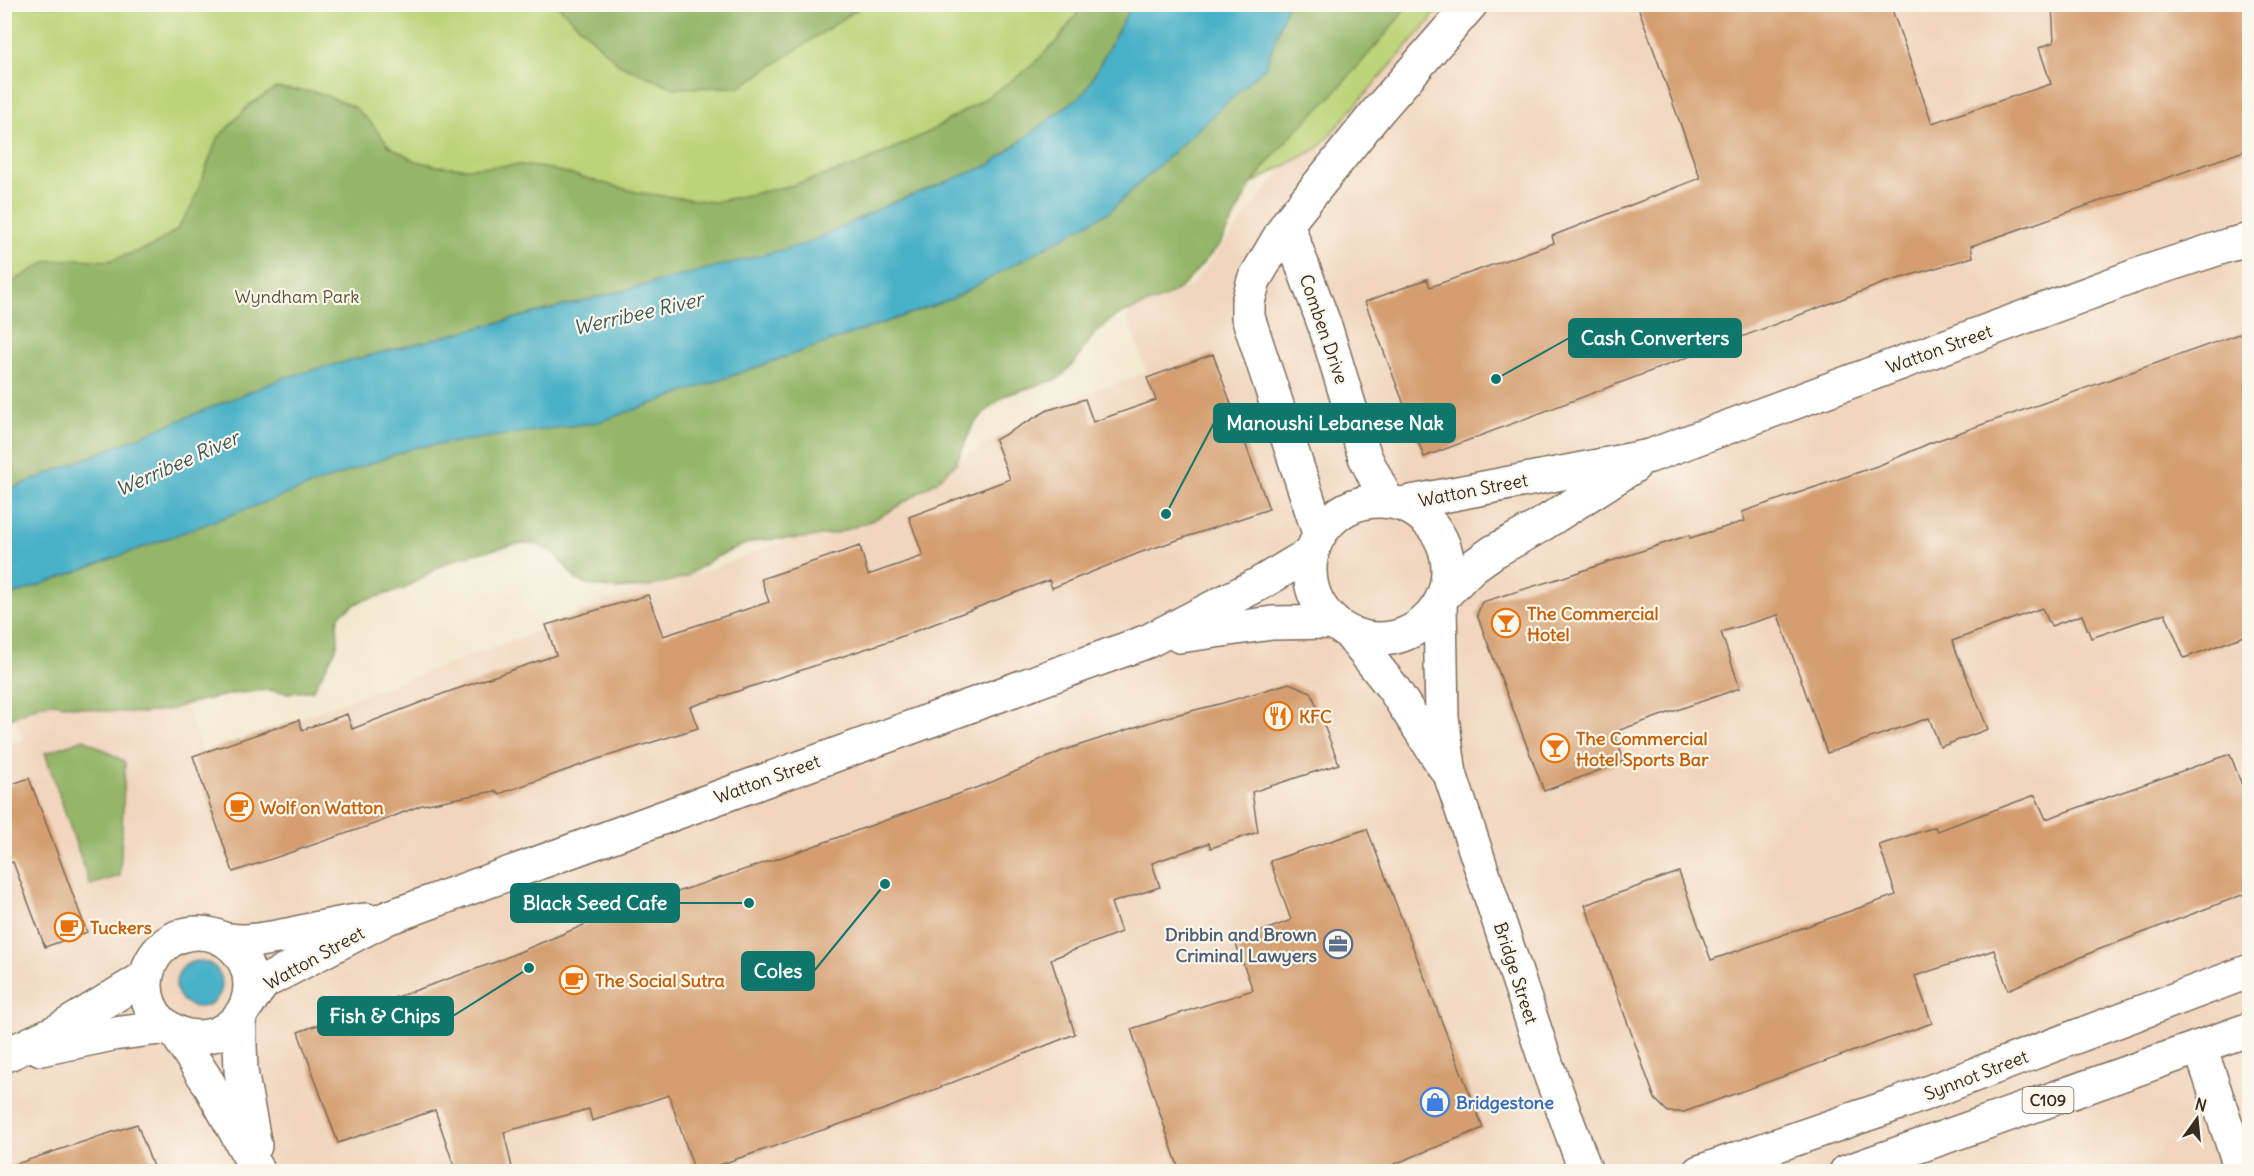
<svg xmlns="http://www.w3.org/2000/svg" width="2254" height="1176" viewBox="0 0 2254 1176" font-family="Delius,sans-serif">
<rect width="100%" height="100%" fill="#fbf7ec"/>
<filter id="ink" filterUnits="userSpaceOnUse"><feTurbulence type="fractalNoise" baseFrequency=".0167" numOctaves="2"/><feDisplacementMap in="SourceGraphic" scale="12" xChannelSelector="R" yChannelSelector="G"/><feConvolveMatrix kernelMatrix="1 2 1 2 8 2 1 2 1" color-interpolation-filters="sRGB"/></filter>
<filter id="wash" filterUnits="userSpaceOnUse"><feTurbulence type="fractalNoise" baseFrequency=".008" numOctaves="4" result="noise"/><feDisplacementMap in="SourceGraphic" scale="24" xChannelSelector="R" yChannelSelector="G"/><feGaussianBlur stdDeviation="1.35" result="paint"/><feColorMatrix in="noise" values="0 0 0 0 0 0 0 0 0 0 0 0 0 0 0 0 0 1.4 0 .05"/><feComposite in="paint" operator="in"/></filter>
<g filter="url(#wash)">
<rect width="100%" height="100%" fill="#f1e8ce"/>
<path fill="#f1d5bd" d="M1421,5H2249V1171L5,1172L4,747L23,740L8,700L164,647L203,754L560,623L559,619L661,581L663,586L867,512L1054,406L1147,372L1125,311L1190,287L1307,138Z"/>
<path fill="#bcd479" stroke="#7c7f4c" stroke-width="1.5" d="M4,5H1440L1429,22L1318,148L1211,205L5,699Z"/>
<path fill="#95b669" stroke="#687044" stroke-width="1.5" d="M557,5H864L740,87L674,88L619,64Z
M1083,5H1405L1401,15L1380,41L1329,99L1295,131L1268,162L1251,185L1220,244L1183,286L1166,297L1116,316L1094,334L1075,362L1058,379L1006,395L990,407L973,425L956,463L937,481L895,508L873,520L837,533L805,538L760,540L743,545L714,558L686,577L648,587L616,589L591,585L577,580L554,553L538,545L525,543L512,545L461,557L438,567L404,589L361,601L340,614L337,623L338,641L335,651L313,690L291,693L267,690L232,694L186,704L173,709L143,713L105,711L53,703L38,706L5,721L4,290L17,279L48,261L78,259L109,261L153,246L177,229L192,206L217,139L249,105L276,88L317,92L354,107L372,124L389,146L416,161L438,166L465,168L521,165L551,169L640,193L714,202L789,186L858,165L927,133L981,101L1027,70L1058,40Z
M84,739L125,762L120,876L90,885L45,753Z"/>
<path fill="#49b1c7" stroke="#426e72" stroke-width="1.5" d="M1132,4L1287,5L1266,66L1109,212L952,299L599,422L413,448L5,598V491L286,377L808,243L889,204L989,165L1085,92Z
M176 984a23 23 0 1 1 46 0a23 23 0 1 1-46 0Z"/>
<g id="blocks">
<path fill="#d49e6f" d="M1637,4H1890L1932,123L2051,84L2039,48L2054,42L2052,4H2250V149L1971,246L1973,257L1884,283L1424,457L1365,302L1427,279L1430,287L1554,243L1552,236L1700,178Z
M2250,330V634L2184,658L2165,613L2091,638L2082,615L2051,626L2042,608L1952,641L1988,729L1940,747L1929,718L1827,753L1778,615L1721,632L1740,688L1614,732L1624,761L1544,791L1477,615L1482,602L1564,577L1689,535L1690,538L1745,521L1742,512L1880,465L1930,443Z
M1213,354L1269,509L1139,553L1052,588L1049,580L892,640L690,707L698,728L595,760L499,794L495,791L422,805L377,823L233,872L193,756L299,720L302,730L347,714L352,729L445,693L556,655L546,625L648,595L663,636L769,602L761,579L860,546L868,575L923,556L909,517L1010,479L995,440L1048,410L1085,399L1093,422L1156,400L1147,378Z
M1289,683L1311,692L1339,764L1252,792L1258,832L1211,848L1209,843L1152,863L1160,887L1111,903L1121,932L1051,959L1075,1034L888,1108L698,1172H695L669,1095L592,1121L589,1109L504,1132L513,1172H456L435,1110L338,1143L298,1032L493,963L608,915L800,851L992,782L1062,751L1163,718L1223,703Z
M2230,754L2250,806V892L2095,951L2008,990L1994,950L1915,976L1932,1023L1684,1112H1668L1655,1099L1585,905L1679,872L1711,960L1896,895L1879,845L1935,827L1937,831L2035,795L2046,819Z
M29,778L87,932L45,947L13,862L4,865V787Z
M1367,829L1483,1128L1375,1172H1180L1131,1029L1253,990L1235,942L1291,920L1270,861Z
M137,1124L155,1172H10V1166Z"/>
</g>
</g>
<g filter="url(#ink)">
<use href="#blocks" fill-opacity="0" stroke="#7b6c5c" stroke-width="1.5"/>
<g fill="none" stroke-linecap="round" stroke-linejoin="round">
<g stroke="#7b6c5c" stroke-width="36">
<path id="minor" d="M1287,224L1326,329L1365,457L1387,501
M1319,533L1248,317V302L1254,280L1287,224L1377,112L1471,4
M1440,604L1442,717L1450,774L1546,1063L1586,1172
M1350,634L1393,688L1445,768
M239,1017L241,1071L255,1146
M175,1031L209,1084L258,1172
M2200,1047L2242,1172"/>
</g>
<g stroke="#7b6c5c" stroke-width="36">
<path id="tertiary" d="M1310 570a69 69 0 1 1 138 0a69 69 0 1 1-138 0Z
M1401,504L1650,456L2143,273L2229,245L2250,240
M1445,594L1472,567L1493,552L1538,527L1634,466
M1180,636L1272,623L1333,622
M146 985a52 52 0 1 1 104 0a52 52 0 1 1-104 0Z
M222,939C230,940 238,941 246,941C287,939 326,923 367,920
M247,1005L264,982L387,918L1148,641L1259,584L1311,553
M41,1049L113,1034L168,1027
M4,1056L57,1031L147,976"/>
</g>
<g stroke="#7b6c5c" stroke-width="36">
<path id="trunk" d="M1699,1172L1900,1103L2250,971
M1846,1172L2250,1029"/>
</g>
<use href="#minor" stroke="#fff" stroke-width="33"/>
<use href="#tertiary" stroke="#fff" stroke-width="33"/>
<use href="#trunk" stroke="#fff" stroke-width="33"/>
</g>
</g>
<defs>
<g id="bar-ring" transform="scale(1.5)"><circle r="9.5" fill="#fbf7ec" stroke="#e8710a" stroke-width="1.5"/><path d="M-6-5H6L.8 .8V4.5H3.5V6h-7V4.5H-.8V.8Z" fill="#e8710a"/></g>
<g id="restaurant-ring" transform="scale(1.5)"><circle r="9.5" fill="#fbf7ec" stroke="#e8710a" stroke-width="1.5"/><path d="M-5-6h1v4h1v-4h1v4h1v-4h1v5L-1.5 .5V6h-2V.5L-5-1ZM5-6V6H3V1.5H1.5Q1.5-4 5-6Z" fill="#e8710a"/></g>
<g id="cafe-ring" transform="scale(1.5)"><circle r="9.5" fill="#fbf7ec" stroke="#e8710a" stroke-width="1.5"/><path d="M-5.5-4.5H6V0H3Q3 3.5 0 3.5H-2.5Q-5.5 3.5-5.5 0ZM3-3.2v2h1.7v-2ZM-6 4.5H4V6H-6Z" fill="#e8710a"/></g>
<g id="office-ring" transform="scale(1.5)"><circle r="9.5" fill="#fbf7ec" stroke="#5c6f8a" stroke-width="1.5"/><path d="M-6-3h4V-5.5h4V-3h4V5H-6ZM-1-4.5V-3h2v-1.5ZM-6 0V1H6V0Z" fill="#5c6f8a"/></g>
<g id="shop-ring" transform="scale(1.5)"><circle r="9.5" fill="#fbf7ec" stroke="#3f7fe0" stroke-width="1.5"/><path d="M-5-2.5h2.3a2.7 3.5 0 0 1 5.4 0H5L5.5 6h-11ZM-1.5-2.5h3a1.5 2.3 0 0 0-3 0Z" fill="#3f7fe0"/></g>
</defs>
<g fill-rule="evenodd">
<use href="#bar-ring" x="1506" y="623"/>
<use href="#restaurant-ring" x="1278" y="716"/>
<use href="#bar-ring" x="1555" y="748"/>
<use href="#cafe-ring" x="239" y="807"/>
<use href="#cafe-ring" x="69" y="927"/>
<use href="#office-ring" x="1338" y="944"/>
<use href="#cafe-ring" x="574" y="980"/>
<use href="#shop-ring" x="1435" y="1102"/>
</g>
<g text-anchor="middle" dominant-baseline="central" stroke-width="4.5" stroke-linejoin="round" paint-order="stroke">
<rect fill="#fbf7ec" stroke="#75685c" stroke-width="1.5" x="2022.5" y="1087" width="51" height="26" rx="4.5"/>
<g font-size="16" font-weight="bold" fill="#3b2a1e">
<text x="2048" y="1100">C109</text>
</g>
<g font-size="18" fill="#5b5435" stroke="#fbf7ec">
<text x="297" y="296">Wyndham Park</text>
</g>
<g font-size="18" fill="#3b2a1e" stroke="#fbf7ec">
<text transform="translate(1324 329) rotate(71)">Comben Drive</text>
<text transform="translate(1939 349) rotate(-20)">Watton Street</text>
<text transform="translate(1473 490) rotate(-11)">Watton Street</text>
<text transform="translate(767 779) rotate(-20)">Watton Street</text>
<text transform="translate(314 958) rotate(-29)">Watton Street</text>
<text transform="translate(1516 973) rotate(72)">Bridge Street</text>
<text transform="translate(1976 1075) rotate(-21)">Synnot Street</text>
</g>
<g font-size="18" font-weight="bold" fill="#c56008" stroke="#fbf7ec" text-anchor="start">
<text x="1527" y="613">The Commercial<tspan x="1527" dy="21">Hotel</tspan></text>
<text x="1299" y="716">KFC</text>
<text x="1576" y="738">The Commercial<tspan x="1576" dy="21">Hotel Sports Bar</tspan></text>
<text x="260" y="807">Wolf on Watton</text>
<text x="90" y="927">Tuckers</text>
<text x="595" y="980">The Social Sutra</text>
</g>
<g font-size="18" font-weight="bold" fill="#4e5e75" stroke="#fbf7ec" text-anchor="end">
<text x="1317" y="934">Dribbin and Brown<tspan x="1317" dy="21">Criminal Lawyers</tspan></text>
</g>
<g font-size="18" font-weight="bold" fill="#366cbe" stroke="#fbf7ec" text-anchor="start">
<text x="1456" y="1102">Bridgestone</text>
</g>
<g font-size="20" font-style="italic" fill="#405959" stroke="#fbf7ec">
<text transform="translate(638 313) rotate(-13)">Werribee River</text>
<text transform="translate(177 463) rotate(-24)">Werribee River</text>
</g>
</g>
<path fill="none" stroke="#0f766e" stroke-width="2" d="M1496 379L1569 338M1166 514L1214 423M749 903L679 903M885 884L814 971M529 968L453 1016"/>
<g fill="#0f766e" stroke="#fbf7ec" stroke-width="2">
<circle cx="1496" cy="379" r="6"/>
<circle cx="1166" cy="514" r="6"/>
<circle cx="749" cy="903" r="6"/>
<circle cx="885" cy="884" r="6"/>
<circle cx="529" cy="968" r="6"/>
</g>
<g fill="#0f766e" stroke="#0f766e" stroke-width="2">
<rect x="1569" y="319" width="172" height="38" rx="6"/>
<rect x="1214" y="404" width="241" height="38" rx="6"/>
<rect x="511" y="884" width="168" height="38" rx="6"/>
<rect x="742" y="952" width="72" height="38" rx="6"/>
<rect x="318" y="997" width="135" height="38" rx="6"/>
</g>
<g font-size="20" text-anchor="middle" font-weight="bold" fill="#fff">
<text x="1655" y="345">Cash Converters</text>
<text x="1335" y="430">Manoushi Lebanese Nak</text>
<text x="595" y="910">Black Seed Cafe</text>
<text x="778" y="978">Coles</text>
<text x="385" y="1023">Fish &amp; Chips</text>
</g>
<rect width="2254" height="1176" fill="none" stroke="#fbf7ec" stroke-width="24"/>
<g transform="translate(2197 1119) rotate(15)" stroke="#fbf7ec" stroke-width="4.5" paint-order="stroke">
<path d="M0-4.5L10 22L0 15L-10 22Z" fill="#3b2a1e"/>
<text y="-9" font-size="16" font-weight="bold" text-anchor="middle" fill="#3b2a1e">N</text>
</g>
</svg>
